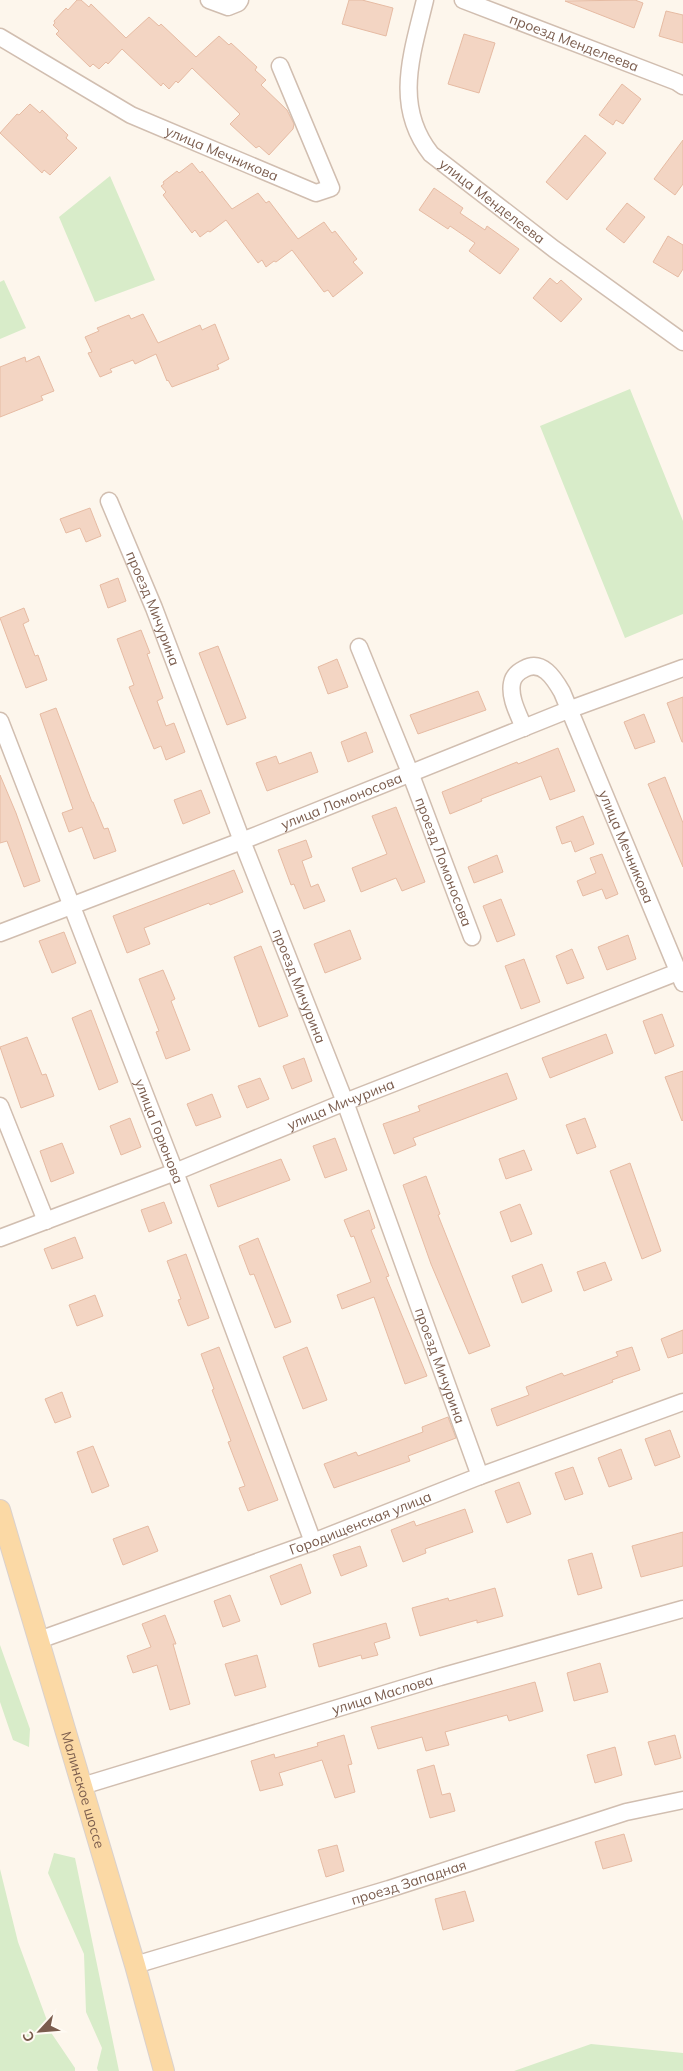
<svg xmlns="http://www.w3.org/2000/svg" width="683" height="2071" viewBox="0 0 683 2071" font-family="Mulish,sans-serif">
<rect width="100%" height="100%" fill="#fdf6ec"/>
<path fill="#d8ecc9" d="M110,176L155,280L95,302L59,217Z
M4,280L26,328L0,339V282Z
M630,389L683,521V614L625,638L540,426Z
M0,1645L30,1729L29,1747L13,1740L0,1702Z
M54,1853L75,1858L119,2071H98L97,2068L102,2048L86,2012L84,1954L48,1873Z
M0,1869L18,1942L52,2034L75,2068V2071H0Z
M591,2044L683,2053V2071H514Z"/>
<path fill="#f3d5c3" stroke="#e6bba3" d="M77,0H81L89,7L91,4L126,38L149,17L159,26L161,24L196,57L219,36L229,45L231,43L257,67L255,70L266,80L261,85L287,110L294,124L293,129L269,155L259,146L256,148L230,124L240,114L192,68L178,83L176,81L169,89L163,83L161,86L122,49L108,64L106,62L99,69L93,64L90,67L56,34L59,31L53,25L55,23L54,21L66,8L68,10Z
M349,0H362L393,8L386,36L342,24Z
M635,0L643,3L634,28L565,1Z
M666,11L683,15V43L659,36Z
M464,34L495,43L479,93L448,84Z
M622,84L641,99L623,124L616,120L613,125L599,115Z
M30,104L40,113L42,110L68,135L66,138L77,148L50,175L44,170L42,173L0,133L17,114L19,115Z
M585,135L606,153L567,200L546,182Z
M683,140V184L675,195L654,179Z
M192,163L200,173L202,171L232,209L258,193L266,203L269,201L298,239L324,222L332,233L335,231L357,259L353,262L363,273L333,297L328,290L324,292L292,250L276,262L274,261L266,267L262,260L258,263L226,220L210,232L208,231L200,237L195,230L192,233L163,195L166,192L161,186L164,184L163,182L177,171L179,173Z
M434,188L463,208L460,213L485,230L487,226L519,249L500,274L469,251L475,243L450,226L448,229L419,210Z
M627,203L645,217L624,243L606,229Z
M668,236L683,245V269L678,277L653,262Z
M550,278L557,284L561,280L582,299L561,322L533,298Z
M143,314L158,343L200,325L202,330L215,324L229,359L217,365L219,369L172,387L168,380L167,381L156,354L135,364L133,360L110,369L112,372L100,377L88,353L92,352L85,337L99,331L97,328L129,315L131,319Z
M39,356L54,391L41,396L43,400L0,417V367L25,357L26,362Z
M90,508L101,536L86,542L80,528L66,533L60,519Z
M118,578L126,601L108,608L100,585Z
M24,608L29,621L23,624L35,656L38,655L47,680L26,688L0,618Z
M141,630L150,653L147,654L163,698L157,701L166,726L174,723L185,752L166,760L161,746L154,749L129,687L134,685L117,639Z
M218,646L246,718L227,725L199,653Z
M337,659L348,687L328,694L318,667Z
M478,691L486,710L418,734L410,715Z
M683,697V742H682L667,703Z
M56,708L92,802H93L104,829L108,828L116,851L94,859L82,827L69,832L62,813L73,809L40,714Z
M644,714L655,742L635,749L624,722Z
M366,732L373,752L348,762L341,742Z
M558,748L575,791L550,800L541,776L481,799L482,801L450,814L442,792L517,762L518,764Z
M311,752L318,772L267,791L256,763L276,756L279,764Z
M0,775L16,813L40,881L24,887L7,841L0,843Z
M665,777L683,823V867L648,784Z
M201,790L210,813L183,824L174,800Z
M396,807L425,882L402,891L396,878L361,892L352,868L387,854L372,816Z
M583,816L594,844L575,852L571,841L562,844L556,827Z
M306,840L312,857L302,861L311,887L318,884L325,901L304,909L294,884L291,885L278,850Z
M602,854L618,894L606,899L602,889L583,896L577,881L596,873L590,858Z
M497,855L503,872L474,883L468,867Z
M234,870L243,892L210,905L209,903L144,928L150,944L127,953L113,916Z
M501,899L515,935L497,942L483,906Z
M350,930L361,959L325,973L314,944Z
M64,932L76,963L52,973L39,941Z
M628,935L636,959L607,970L598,947Z
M261,946L288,1016L259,1027L234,957Z
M572,949L584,978L567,984L556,956Z
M524,959L540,1002L521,1009L505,966Z
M163,970L175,999L171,1001L190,1050L166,1059L156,1032L159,1031L139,979Z
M91,1010L118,1082L99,1090L72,1018Z
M662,1014L674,1046L655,1054L643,1021Z
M606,1034L613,1053L550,1078L542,1058Z
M27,1037L42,1075L46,1074L54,1096L21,1108L0,1047Z
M304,1058L312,1081L292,1089L283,1066Z
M683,1071V1120L682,1121L665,1077Z
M507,1073L517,1099L413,1138L416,1145L394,1154L383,1124L420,1111L418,1106Z
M260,1078L269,1099L247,1108L238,1086Z
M212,1094L221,1117L196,1126L187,1104Z
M130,1118L141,1147L121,1155L110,1126Z
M585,1118L596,1147L577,1154L566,1125Z
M335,1138L347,1170L325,1178L313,1146Z
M62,1143L74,1173L51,1182L40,1151Z
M524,1150L532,1170L506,1179L499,1159Z
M281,1159L290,1180L218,1207L210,1185Z
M630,1163L661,1251L642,1259L610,1171Z
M426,1176L440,1214L438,1215L490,1346L469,1354L431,1264L403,1185Z
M164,1202L172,1223L149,1232L141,1210Z
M520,1204L532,1234L511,1242L500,1212Z
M369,1210L375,1228L371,1230L389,1276L386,1277L427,1376L405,1384L374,1297L342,1309L337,1295L371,1282L354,1236L351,1237L344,1220Z
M75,1237L83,1258L52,1269L44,1249Z
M258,1238L291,1322L275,1328L254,1274L250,1275L239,1246Z
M186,1254L209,1318L188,1326L178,1300L181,1299L167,1261Z
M605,1262L612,1280L584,1291L577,1272Z
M542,1264L552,1291L522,1303L512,1276Z
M95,1295L103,1316L77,1326L69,1305Z
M683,1330V1353L668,1358L661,1339Z
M219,1347L278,1500L248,1511L239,1488L245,1486L228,1442L231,1441L212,1390L214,1389L201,1354Z
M307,1347L327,1400L303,1409L283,1357Z
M632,1347L640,1370L612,1380L613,1382L497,1426L491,1409L529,1395L526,1387L562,1373L564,1376L618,1356L616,1352Z
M62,1392L71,1417L55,1423L45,1399Z
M448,1417L456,1438L408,1456L410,1461L334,1488L324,1464L356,1452L358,1456L423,1432L422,1427Z
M670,1430L680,1457L655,1466L645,1439Z
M93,1446L109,1486L92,1493L77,1452Z
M621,1449L632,1479L609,1487L598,1458Z
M573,1467L583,1494L565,1500L555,1473Z
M519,1482L531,1514L507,1523L495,1491Z
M465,1509L473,1532L425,1549L426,1553L403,1562L391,1530L414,1521L416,1526Z
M148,1526L158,1551L123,1565L113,1539Z
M683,1532V1566L641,1577L632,1546Z
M360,1546L367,1566L341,1576L333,1555Z
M592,1553L602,1588L578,1595L568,1560Z
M301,1564L311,1593L281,1605L270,1576Z
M495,1588L503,1616L477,1623V1620L420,1636L412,1608L448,1598L449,1601Z
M230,1595L240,1621L223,1627L214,1601Z
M165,1615L176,1644H173L190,1704L170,1710L157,1665L133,1673L127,1656L151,1647L142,1624Z
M386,1623L390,1638L374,1643L378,1655L362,1659L361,1655L319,1667L313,1644Z
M257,1655L266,1687L235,1696L225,1664Z
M600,1663L608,1692L574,1701L567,1673Z
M535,1682L543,1711L509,1721L507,1715L445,1732L449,1745L426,1751L422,1737L378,1749L371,1727Z
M344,1735L352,1764L348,1765L355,1792L335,1798L322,1760L279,1773L283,1785L260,1791L251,1761L274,1754L275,1758L318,1746L317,1743Z
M675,1735L681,1758L655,1765L648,1742Z
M615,1747L622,1775L595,1783L587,1755Z
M434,1765L442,1795L450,1793L455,1811L430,1818L417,1770Z
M624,1834L632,1861L603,1869L595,1842Z
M337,1845L344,1871L326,1877L318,1850Z
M465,1891L474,1921L443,1930L435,1899Z"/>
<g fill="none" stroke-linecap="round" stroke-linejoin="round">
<g stroke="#d1beb0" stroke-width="19">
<g id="minor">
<path d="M209,0L228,7L238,3L240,0"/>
<path id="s1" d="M425,0C412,54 393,106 431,154L554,249L683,342"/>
<path id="s2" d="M463,0L677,82L683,86"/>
<path id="s3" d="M0,37L131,115L316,193L331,188L280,66"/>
<path id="s4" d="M109,501L154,608L242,841L345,1102L480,1476"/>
<path id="s5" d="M359,647L411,775L472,937"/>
<path id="s6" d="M0,721L175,1172L313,1542"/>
<path id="s7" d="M524,728C519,715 509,698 512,683C513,677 518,672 524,669C542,659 554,678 562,692L683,983"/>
<path id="s8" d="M0,933L252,837L568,710L683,668"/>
<path d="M0,1106L46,1221"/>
<path id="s9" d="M0,1238L175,1172L345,1102L683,970"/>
<path id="s10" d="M39,1640L313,1542L480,1476L683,1402"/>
<path id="s11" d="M82,1786L440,1677L683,1609"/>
<path id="s12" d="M135,1965L389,1889L626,1812L683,1800"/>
</g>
</g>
<g stroke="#dad1cd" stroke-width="22">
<g id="major">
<path id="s13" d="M0,1510L135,1965L164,2071"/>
</g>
</g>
<use href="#minor" stroke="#fff" stroke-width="16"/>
<use href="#major" stroke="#fbd9a5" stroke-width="20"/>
</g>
<g text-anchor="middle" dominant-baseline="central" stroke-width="4" stroke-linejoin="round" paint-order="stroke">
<g font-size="14" fill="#7a5c4d" stroke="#fffaf3">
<text stroke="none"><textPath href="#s2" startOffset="119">проезд Менделеева</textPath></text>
<text stroke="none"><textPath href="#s3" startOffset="251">улица Мечникова</textPath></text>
<text stroke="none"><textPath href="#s1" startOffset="238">улица Менделеева</textPath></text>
<text stroke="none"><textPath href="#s4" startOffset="116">проезд Мичурина</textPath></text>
<text stroke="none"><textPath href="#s8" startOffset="366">улица Ломоносова</textPath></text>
<text stroke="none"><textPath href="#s7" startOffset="284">улица Мечникова</textPath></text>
<text stroke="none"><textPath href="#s5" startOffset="231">проезд Ломоносова</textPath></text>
<text stroke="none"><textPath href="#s4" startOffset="521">проезд Мичурина</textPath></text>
<text stroke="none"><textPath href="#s9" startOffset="366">улица Мичурина</textPath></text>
<text stroke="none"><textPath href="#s6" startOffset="440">улица Горюнова</textPath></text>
<text stroke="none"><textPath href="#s4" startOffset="926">проезд Мичурина</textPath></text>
<text stroke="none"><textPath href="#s10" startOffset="342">Городищенская улица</textPath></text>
<text stroke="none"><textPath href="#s11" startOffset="314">улица Маслова</textPath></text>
<text stroke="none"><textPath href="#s13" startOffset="292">Малинское шоссе</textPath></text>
<text stroke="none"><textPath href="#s12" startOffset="286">проезд Западная</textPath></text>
</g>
</g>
<g transform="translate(40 2031) rotate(244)" stroke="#fffaf3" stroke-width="4" paint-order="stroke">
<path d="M0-4L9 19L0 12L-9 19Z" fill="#7a5c4d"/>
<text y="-8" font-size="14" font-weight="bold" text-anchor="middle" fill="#7a5c4d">С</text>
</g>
</svg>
